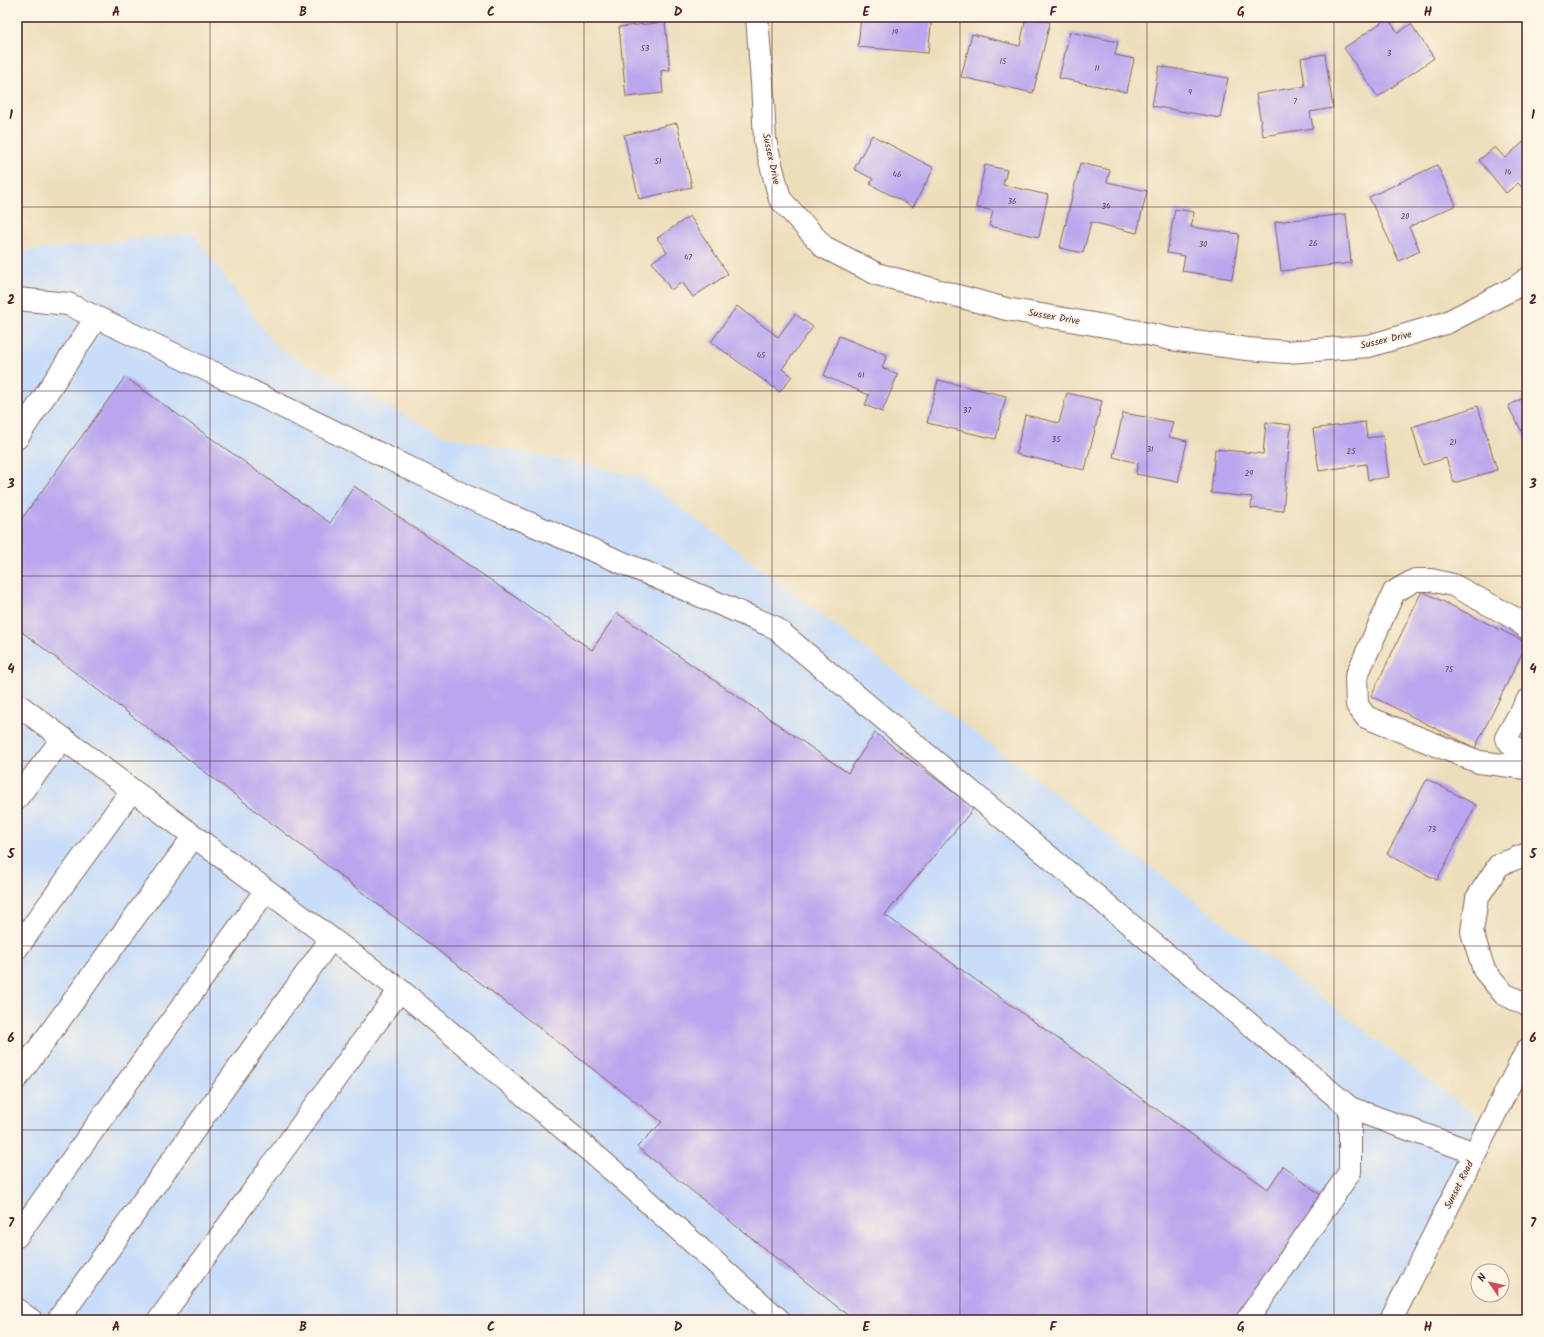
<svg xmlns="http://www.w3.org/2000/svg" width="1544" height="1337" viewBox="0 0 1544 1337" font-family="Kalam,sans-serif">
<rect width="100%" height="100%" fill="#fcf5e5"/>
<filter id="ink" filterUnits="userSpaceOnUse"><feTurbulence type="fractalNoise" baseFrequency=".025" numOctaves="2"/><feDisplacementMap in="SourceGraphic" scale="8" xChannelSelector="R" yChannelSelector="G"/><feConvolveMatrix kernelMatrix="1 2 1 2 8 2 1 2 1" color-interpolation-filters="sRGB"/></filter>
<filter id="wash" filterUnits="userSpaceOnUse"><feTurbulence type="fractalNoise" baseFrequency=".012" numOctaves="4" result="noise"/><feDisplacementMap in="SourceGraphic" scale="16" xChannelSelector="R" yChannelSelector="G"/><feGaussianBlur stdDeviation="0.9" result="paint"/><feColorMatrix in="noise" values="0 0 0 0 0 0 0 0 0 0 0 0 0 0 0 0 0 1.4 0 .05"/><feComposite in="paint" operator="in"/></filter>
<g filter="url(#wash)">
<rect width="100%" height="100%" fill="#eddebb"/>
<path fill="#c8ddf9" d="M193,233L277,348L442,435L641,477L1489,1126L1392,1320H17V252Z"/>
<g id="blocks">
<path fill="#b9a6ee" d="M861,17H932L928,53L858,47Z
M1026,17L1050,22L1033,93L961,77L972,34L1020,46Z
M1388,18L1398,33L1411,24L1434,58L1378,97L1344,48Z
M665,22L670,70L661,71L663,93L626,97L619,27Z
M1070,32L1118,42L1115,55L1134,59L1127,92L1059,78Z
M1325,54L1333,108L1310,112L1313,128L1263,136L1256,94L1305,86L1301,58Z
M1159,66L1228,78L1220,118L1152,106Z
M677,123L692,187L639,199L624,135Z
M872,135L934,168L913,207L870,184L873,179L854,169Z
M1527,139V193L1518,183L1506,193L1479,160L1495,147L1505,158Z
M1080,163L1110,170L1107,182L1147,191L1137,233L1091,222L1083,253L1060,248Z
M985,165L1007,170L1003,185L1048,195L1039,237L989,226L993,211L976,207Z
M1437,165L1456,205L1409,227L1420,251L1399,261L1369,197Z
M1175,209L1194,212L1191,227L1239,234L1232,279L1182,271L1185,256L1167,253Z
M1346,214L1351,263L1281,271L1275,222Z
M690,216L728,274L693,297L682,282L671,290L652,262L667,252L657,238Z
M737,306L778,337L795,314L813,327L782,369L792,376L780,392L711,342Z
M839,336L887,355L882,368L898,374L882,412L865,405L869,395L824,376Z
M125,377L330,523L354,486L592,650L617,613L848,773L875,733L974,808L885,915L1268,1189L1283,1166L1327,1200L1241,1320H854L637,1147L662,1122L17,628V525Z
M938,380L1006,396L996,439L927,423Z
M1067,393L1102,401L1085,470L1016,454L1025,415L1059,423Z
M1527,396V441L1508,406Z
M1478,406L1497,470L1454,483L1446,458L1423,465L1412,427Z
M1123,413L1173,422L1169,437L1187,441L1178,482L1136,474L1138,463L1113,457Z
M1266,422L1291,425L1283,511L1251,508L1252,497L1211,493L1215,449L1263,454Z
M1365,422L1367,438L1383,436L1389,477L1368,480L1366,464L1319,471L1313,429Z
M1422,591L1527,643L1475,748L1371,696Z
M1427,779L1476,805L1437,880L1387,854Z"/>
</g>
</g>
<g filter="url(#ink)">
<use href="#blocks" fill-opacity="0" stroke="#83625d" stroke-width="1"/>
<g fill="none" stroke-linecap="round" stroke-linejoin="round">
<g stroke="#83625d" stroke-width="24">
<path id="minor" d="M757,17L762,82L765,141L780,199L824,247L877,274L1006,309L1134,331L1171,339L1247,349L1287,352L1369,346L1406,335L1446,323L1516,287L1527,279
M17,299L68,304L220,376L472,499L774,627L1350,1108V1172L1247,1320
M17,438L96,318
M1527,628L1516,619L1453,585L1431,580H1415L1394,592L1356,677L1357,705L1366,717L1479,762L1527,768
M1527,701L1506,738L1527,762
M17,704L400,990L617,1174L779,1320
M17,798L63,738
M1527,854L1499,865L1477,898L1472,932L1484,970L1504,994L1527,1005
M17,948L132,790
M17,1078L194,836
M1350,1108L1475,1153
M17,1236L266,890
M17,1310L31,1320
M58,1320L331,939
M159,1320L400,990
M1391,1320L1527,1050"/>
</g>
<use href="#minor" stroke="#fff" stroke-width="22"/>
</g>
</g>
<path fill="none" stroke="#4a1f2b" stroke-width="1" stroke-opacity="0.55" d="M210,17V1320M397,17V1320M584,17V1320M772,17V1320M960,17V1320M1147,17V1320M1334,17V1320M17,207H1527M17,391H1527M17,576H1527M17,761H1527M17,946H1527M17,1130H1527"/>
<g text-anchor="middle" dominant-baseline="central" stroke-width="4" stroke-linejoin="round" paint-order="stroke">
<g font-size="8" fill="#66415c">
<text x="895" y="32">19</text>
<text x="645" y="48">53</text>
<text x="1389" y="53">3</text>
<text x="1003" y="61">15</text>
<text x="1097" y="68">11</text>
<text x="1190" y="92">9</text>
<text x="1295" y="101">7</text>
<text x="658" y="161">51</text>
<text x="1508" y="172">14</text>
<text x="897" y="174">46</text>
<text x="1012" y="201">36</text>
<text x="1106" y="206">34</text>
<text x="1405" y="216">20</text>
<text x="1313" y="243">26</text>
<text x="1203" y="244">30</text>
<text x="688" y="257">47</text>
<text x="761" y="355">45</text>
<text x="861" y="375">41</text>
<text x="967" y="410">37</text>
<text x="1056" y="439">35</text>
<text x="1453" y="442">21</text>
<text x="1150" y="449">31</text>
<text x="1351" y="451">25</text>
<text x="1249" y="473">29</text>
<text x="1449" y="669">75</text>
<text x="1432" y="829">73</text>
</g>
<g font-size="10" fill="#4a1f2b" stroke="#fcf5e5">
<text transform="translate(771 159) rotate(78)">Sussex Drive</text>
<text transform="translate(1054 317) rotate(10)">Sussex Drive</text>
<text transform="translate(1386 340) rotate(-13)">Sussex Drive</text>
<text transform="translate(1459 1185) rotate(-63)">Sunset Road</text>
</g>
</g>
<rect width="1544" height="1337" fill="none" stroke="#fcf5e5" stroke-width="44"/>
<g transform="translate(1490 1283) rotate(304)"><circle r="19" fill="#fcf5e5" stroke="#b59f9b"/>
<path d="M0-3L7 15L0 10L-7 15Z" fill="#d1495b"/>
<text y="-6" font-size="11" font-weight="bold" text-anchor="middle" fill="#4a1f2b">N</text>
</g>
<rect x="22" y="22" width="1500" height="1293" fill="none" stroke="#4a1f2b" stroke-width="1.5"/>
<g font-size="13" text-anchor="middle" font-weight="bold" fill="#4a1f2b">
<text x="116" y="16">A</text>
<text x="303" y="16">B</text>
<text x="491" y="16">C</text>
<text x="678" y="16">D</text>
<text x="866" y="16">E</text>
<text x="1053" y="16">F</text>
<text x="1241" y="16">G</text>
<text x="1428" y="16">H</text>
<text x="11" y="119">1</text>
<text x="1533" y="119">1</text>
<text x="11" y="304">2</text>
<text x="1533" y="304">2</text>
<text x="11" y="488">3</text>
<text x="1533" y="488">3</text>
<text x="11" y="673">4</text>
<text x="1533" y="673">4</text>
<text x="11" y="858">5</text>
<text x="1533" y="858">5</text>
<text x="11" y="1042">6</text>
<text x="1533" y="1042">6</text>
<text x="11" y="1227">7</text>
<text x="1533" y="1227">7</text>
<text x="116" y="1331">A</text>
<text x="303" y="1331">B</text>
<text x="491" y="1331">C</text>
<text x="678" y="1331">D</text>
<text x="866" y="1331">E</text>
<text x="1053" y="1331">F</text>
<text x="1241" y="1331">G</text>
<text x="1428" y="1331">H</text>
</g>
</svg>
